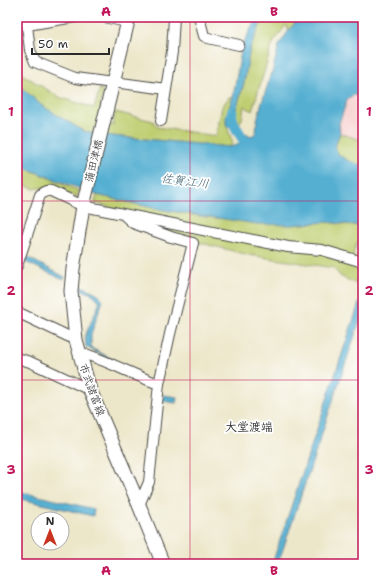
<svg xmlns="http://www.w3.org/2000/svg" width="380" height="581" viewBox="0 0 380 581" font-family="'Shantell Sans','Klee One',sans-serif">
<rect width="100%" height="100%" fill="#fff"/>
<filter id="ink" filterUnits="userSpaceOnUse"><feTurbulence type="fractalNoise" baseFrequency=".025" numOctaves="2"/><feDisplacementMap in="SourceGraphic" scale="8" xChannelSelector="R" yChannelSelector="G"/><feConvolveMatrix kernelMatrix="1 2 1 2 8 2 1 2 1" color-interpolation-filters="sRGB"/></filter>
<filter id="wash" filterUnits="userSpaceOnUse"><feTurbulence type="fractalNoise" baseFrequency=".012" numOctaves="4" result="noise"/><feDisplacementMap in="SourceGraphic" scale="16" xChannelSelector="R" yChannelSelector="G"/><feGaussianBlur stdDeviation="0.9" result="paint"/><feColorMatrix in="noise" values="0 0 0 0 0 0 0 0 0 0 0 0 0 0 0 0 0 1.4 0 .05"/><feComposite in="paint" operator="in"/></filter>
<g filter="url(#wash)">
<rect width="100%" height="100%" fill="#ede7ca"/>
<path fill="#f7d0cd" d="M363,84V141L340,133L339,123L348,98L359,95Z"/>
<path fill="#bfce71" stroke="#757c4e" d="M267,17H300L289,30L286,25L273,43L252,111L244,106L242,119L239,124L235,113L244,83L250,48L261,23Z
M17,71L59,97L94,108L100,88L103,90L98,122L113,126L115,112L153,121L157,127L216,136L222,107L229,97H233C225,120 223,120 233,142L230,147L112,136L83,131L41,105L17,83Z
M340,133L363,141V166C354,163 334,158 336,145C336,141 339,136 340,133Z
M17,164L79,191L77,197L48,187L34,189L17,182Z
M97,195L158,209L205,217L291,225L326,222L360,226L363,229V244L357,242L353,254L363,267V287L340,276L334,268L249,255L197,242L134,221L127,212L95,203Z"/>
<path fill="#54afd1" stroke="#406d7e" d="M257,17H267L261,23L250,48L244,83L235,113L239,124L231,129L226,125V116L233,97L242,46Z
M300,17H363V84L359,95H354L348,98L339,123L340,133L335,146L338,154L347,160L363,166V226L326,222L291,225L257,224L158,209L97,195L17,165V83L41,105L83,131L112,136L230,147L237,145L241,143L239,139L246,133L251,136L256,133L257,120L261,105L273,69L279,45L289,30Z
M17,252L65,277L64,280L17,258Z
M81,286L97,293L103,300L91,334V348L116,361L115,362L86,347L85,336L100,302L94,295L81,289Z
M359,303L363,304V311L278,564H272Z
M163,395L177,397L176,403L162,401Z
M17,491L94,509L93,516L17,498Z"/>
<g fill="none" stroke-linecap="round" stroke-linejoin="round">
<path stroke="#54afd1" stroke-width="11" d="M232,112C229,122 244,139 249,148"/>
</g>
</g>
<g filter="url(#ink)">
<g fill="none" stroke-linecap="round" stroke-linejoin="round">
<g stroke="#484743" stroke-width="12">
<path id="minor" d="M26,17L30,50L35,62L75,78L113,83H121L166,89
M104,17L127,22
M199,17L204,36L208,38L239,45
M27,25L75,17
M161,121L172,52L174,17
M125,216L133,223L171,237L193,243L170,334L159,384L149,482L139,505
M17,266L40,195C43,192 46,190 51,191L83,206L288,247L322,250L363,262
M17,312L76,340
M79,352C107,360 132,375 159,384
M17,358L30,362L90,390"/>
</g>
<g stroke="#484743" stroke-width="15">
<path id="major" d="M129,17L83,206L73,269L71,291L76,340L90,390L139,505L163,564"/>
</g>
<use href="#minor" stroke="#fff" stroke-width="10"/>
<use href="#major" stroke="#fff" stroke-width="13"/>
</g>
</g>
<path fill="none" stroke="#c2185b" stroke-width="1" stroke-opacity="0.55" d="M190,17V564M17,201H363M17,380H363"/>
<g text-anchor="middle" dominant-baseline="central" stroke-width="3.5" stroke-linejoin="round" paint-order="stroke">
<g font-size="11" fill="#2b2b2b" stroke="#fff">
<text transform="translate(94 161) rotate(-76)">蒲田津橋</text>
<text transform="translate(92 390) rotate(70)">市武諸富線</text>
</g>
<g font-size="12" font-style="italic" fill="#3b606d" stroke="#fff">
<text transform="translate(185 181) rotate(7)">佐賀江川</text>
</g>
<g font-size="12" font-weight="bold" fill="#2b2b2b" stroke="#fff">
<text x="249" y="427">大堂渡端</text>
</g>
</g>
<rect width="380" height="581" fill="none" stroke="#fff" stroke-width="44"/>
<g transform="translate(50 531)"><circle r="19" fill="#ffffff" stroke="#aaaaaa"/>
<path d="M0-3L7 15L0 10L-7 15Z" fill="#c8321e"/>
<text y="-6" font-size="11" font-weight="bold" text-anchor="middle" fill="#2b2b2b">N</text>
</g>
<path d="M32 48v6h77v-6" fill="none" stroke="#2b2b2b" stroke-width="2"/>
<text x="38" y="48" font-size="12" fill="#2b2b2b" stroke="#ffffff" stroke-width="3" paint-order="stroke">50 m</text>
<rect x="22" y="22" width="336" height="537" fill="none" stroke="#c2185b" stroke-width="1.5"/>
<g font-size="13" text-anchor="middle" font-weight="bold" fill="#c2185b">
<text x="106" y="16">A</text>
<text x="274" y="16">B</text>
<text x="11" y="116">1</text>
<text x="369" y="116">1</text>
<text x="11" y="295">2</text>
<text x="369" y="295">2</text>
<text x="11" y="474">3</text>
<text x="369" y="474">3</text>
<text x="106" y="575">A</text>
<text x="274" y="575">B</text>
</g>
</svg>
